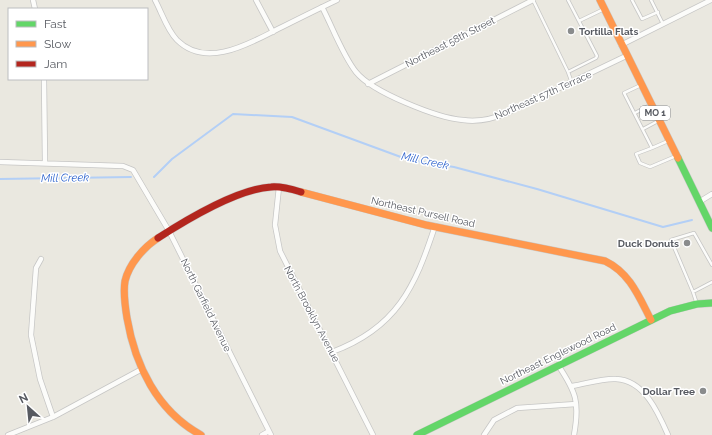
<svg xmlns="http://www.w3.org/2000/svg" width="712" height="435" viewBox="0 0 712 435" font-family="Raleway,sans-serif">
<rect width="100%" height="100%" fill="#eae8e0"/>
<g fill="none" stroke-linecap="round" stroke-linejoin="round">
<path stroke="#b3cff6" stroke-width="2" d="M154,177L172,159L233,114L292,117L409,160L454,167L537,189L663,227L692,220
M0,179L131,177"/>
<g stroke="#c6c6c5" stroke-width="4">
<path id="lane" d="M533,0L568,72L596,58L597,56L568,0
M632,0L642,19L658,12
M651,0L663,24
M579,21L604,9
M568,72L572,83
M641,85L624,93L652,148L668,141
M635,113L650,105
M643,129L658,121
M652,148L636,154L640,163L650,167L676,156
M693,292L712,282
M697,304L693,292L671,240L694,233L712,265"/>
</g>
<g stroke="#c6c6c5" stroke-width="6">
<path id="street" d="M33,0L35,9
M155,0C162,13 167,30 177,40C207,70 252,42 282,27C300,18 318,9 337,0
M256,0L273,32
M322,7C332,26 343,56 356,72C372,92 437,118 463,120C478,122 493,119 507,113L626,56
M621,45L711,0
M44,79L45,163
M368,84L533,0
M0,162L123,166L133,170L169,231L271,435
M279,187L275,225L280,251L373,435
M699,202L712,194
M41,259L36,268L31,335L40,379L53,417
M332,352C397,328 415,287 435,226
M558,365C576,392 580,402 574,435
M572,386C586,384 602,378 616,379C644,380 658,412 668,435
M8,435L53,417L142,369
M262,435L269,431
M484,435L494,420L517,408L576,404"/>
</g>
<g stroke="#c8c7c6" stroke-width="8">
<path id="fast" d="M678,158L712,228
M417,435L670,311L697,304L712,303"/>
</g>
<g stroke="#c8c7c6" stroke-width="8">
<path id="slow" d="M600,0L678,158
M301,192L426,225L605,261C630,273 639,297 651,320
M158,238C144,247 129,264 125,281C123,293 125,306 127,318C135,365 157,411 201,435"/>
</g>
<g stroke="#c8c7c6" stroke-width="8">
<path id="jam" d="M158,238C186,220 237,189 271,187C281,186 291,189 301,192"/>
</g>
<use href="#lane" stroke="#fcfcfa" stroke-width="2.5"/>
<use href="#street" stroke="#fcfcfa" stroke-width="4.5"/>
<use href="#fast" stroke="#63d668" stroke-width="7"/>
<use href="#slow" stroke="#ff974d" stroke-width="7"/>
<use href="#jam" stroke="#b3261e" stroke-width="7"/>
</g>
<g fill="#8a8c8d" stroke="#fff" stroke-width="1.5">
<circle cx="571" cy="31" r="4"/>
<circle cx="687" cy="243" r="4"/>
<circle cx="703" cy="391" r="4"/>
</g>
<g text-anchor="middle" dominant-baseline="central" stroke-width="3" stroke-linejoin="round" paint-order="stroke">
<rect fill="#fff" stroke="#898c90" stroke-width="1" x="640" y="106" width="30" height="14" rx="3"/>
<g font-size="9" font-weight="bold" fill="#575a61">
<text x="655" y="113">MO 1</text>
</g>
<g font-size="10" font-weight="bold" fill="#575a61" stroke="#fff" text-anchor="end">
<text x="579" y="31" text-anchor="start">Tortilla Flats</text>
<text x="679" y="243">Duck Donuts</text>
<text x="695" y="391">Dollar Tree</text>
</g>
<g font-size="10" fill="#575a61" stroke="#fff">
<text transform="translate(450 42) rotate(-27)">Northeast 58th Street</text>
<text transform="translate(543 95) rotate(-24)">Northeast 57th Terrace</text>
<text transform="translate(423 212) rotate(13)">Northeast Pursell Road</text>
<text transform="translate(206 305) rotate(64)">North Garfield Avenue</text>
<text transform="translate(312 314) rotate(62)">North Brooklyn Avenue</text>
<text transform="translate(558 354) rotate(-26)">Northeast Englewood Road</text>
</g>
<g font-size="11" font-style="italic" fill="#3266ce" stroke="#fff">
<text transform="translate(425 161) rotate(12)">Mill Creek</text>
<text transform="translate(65 178) rotate(-1)">Mill Creek</text>
</g>
</g>
<rect x="8" y="8" width="140" height="72" fill="#ffffff" stroke="#bcbdc0"/>
<rect x="16" y="21" width="20" height="6" fill="#63d668" stroke="#bcbdc0"/>
<text x="44" y="28" font-size="12" fill="#575a61">Fast</text>
<rect x="16" y="41" width="20" height="6" fill="#ff974d" stroke="#bcbdc0"/>
<text x="44" y="48" font-size="12" fill="#575a61">Slow</text>
<rect x="16" y="61" width="20" height="6" fill="#b3261e" stroke="#bcbdc0"/>
<text x="44" y="68" font-size="12" fill="#575a61">Jam</text>
<g transform="translate(28 407) rotate(333)" stroke="#ffffff" stroke-width="3" paint-order="stroke">
<path d="M0-3L7 15L0 10L-7 15Z" fill="#575a61"/>
<text y="-6" font-size="11" font-weight="bold" text-anchor="middle" fill="#575a61">N</text>
</g>
</svg>
